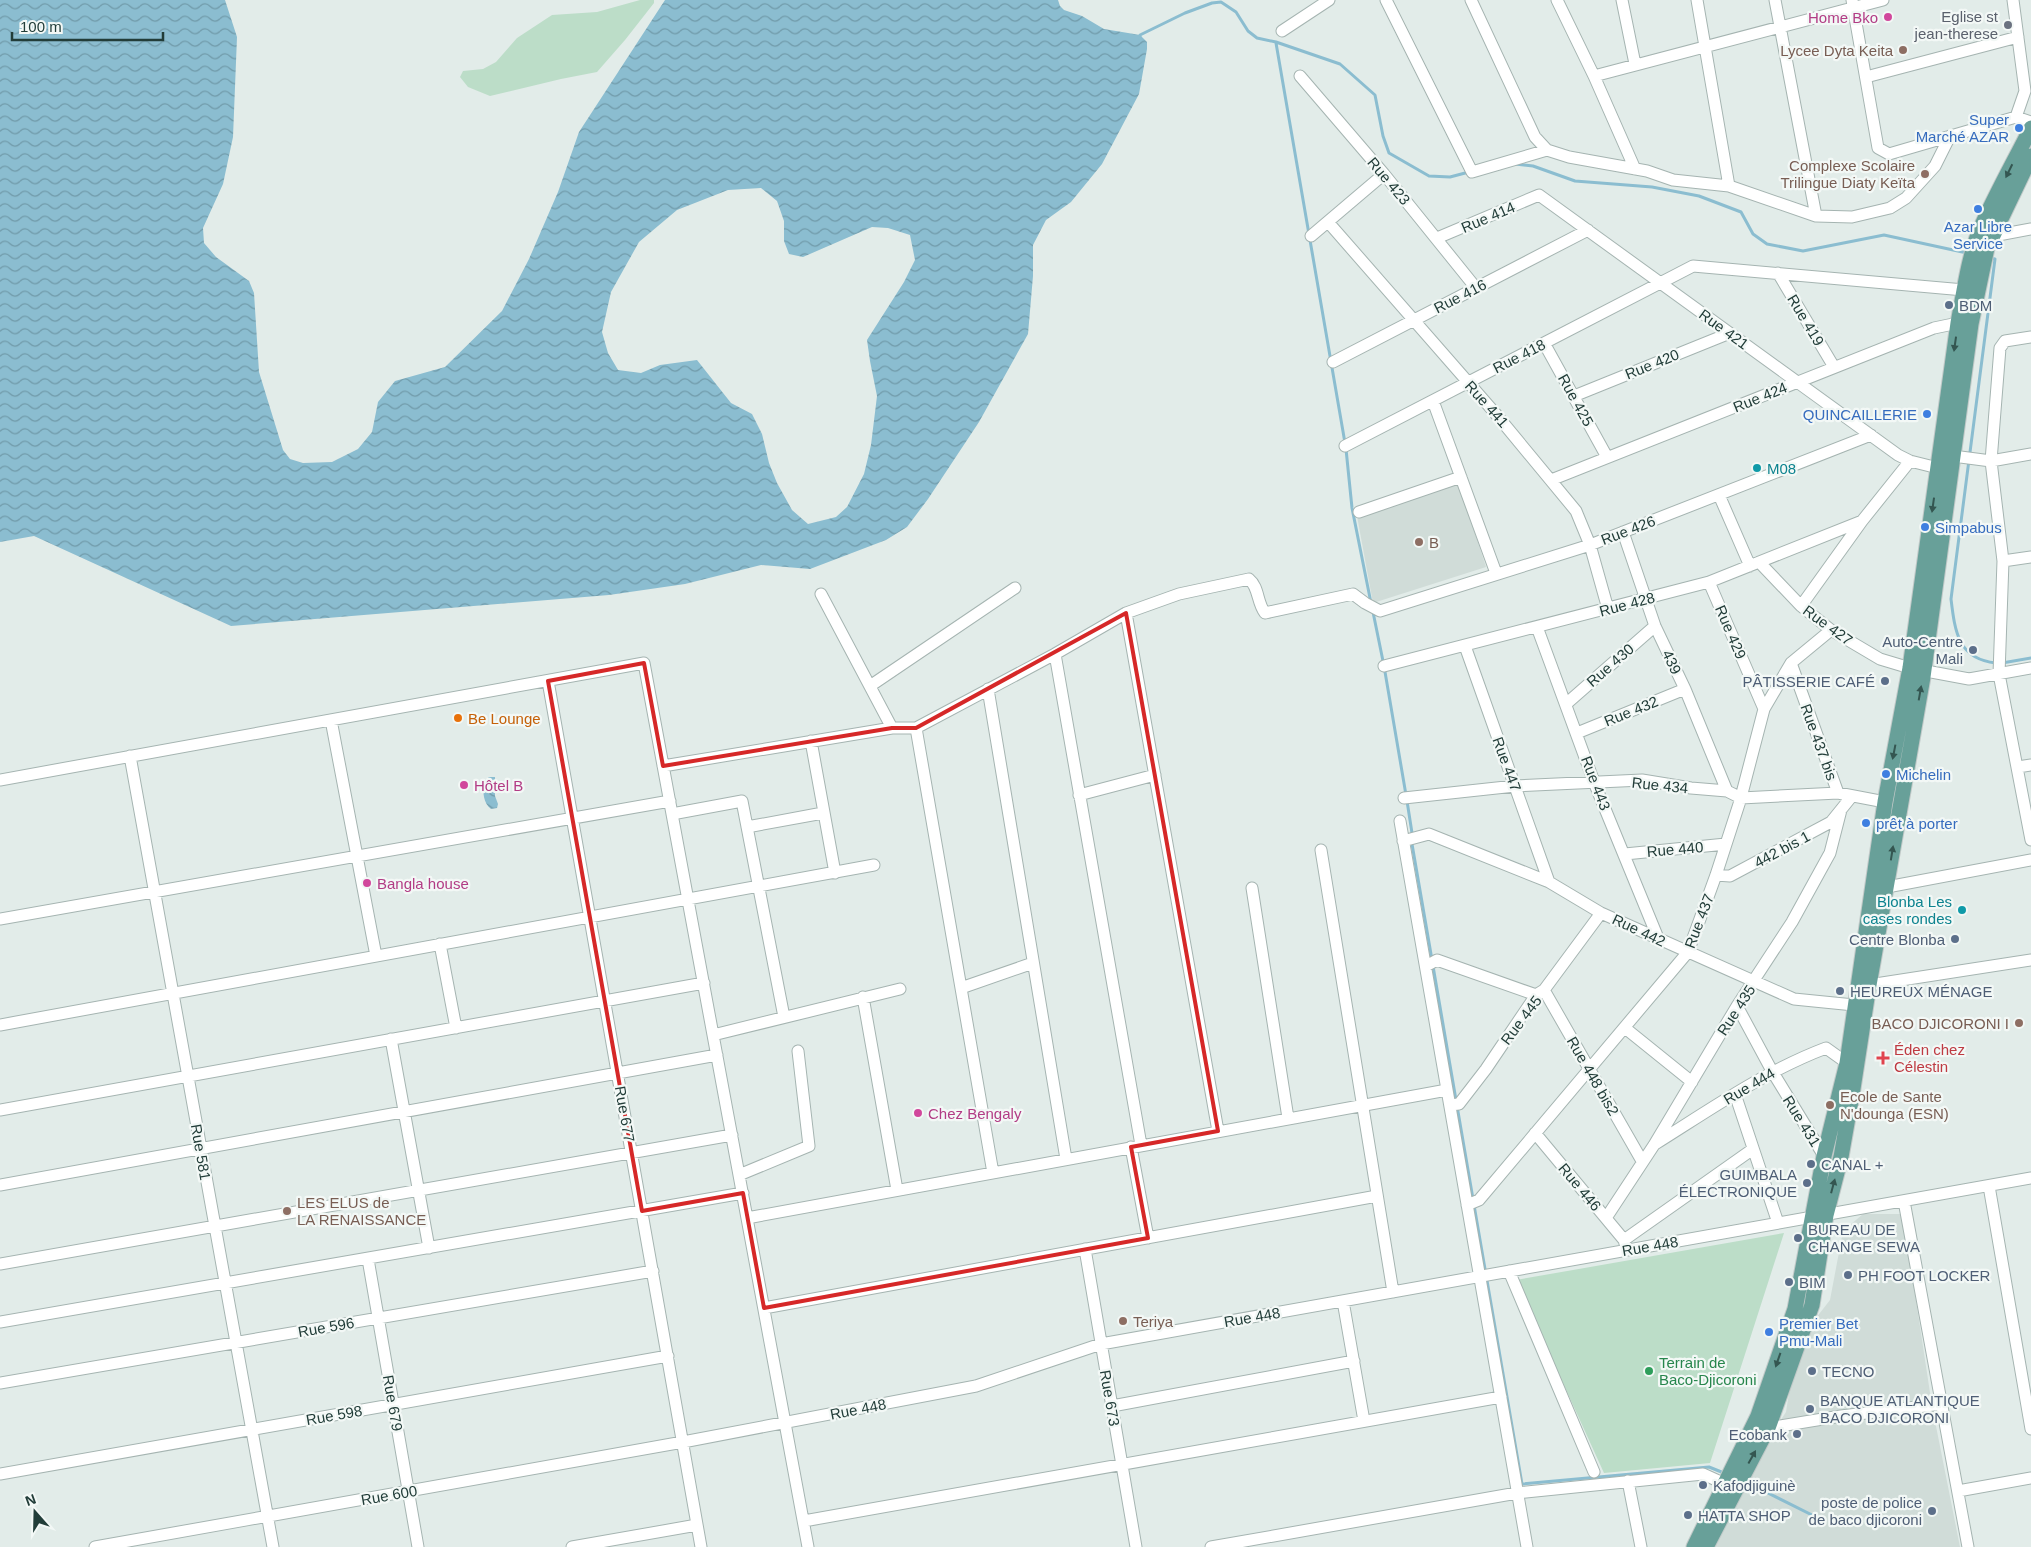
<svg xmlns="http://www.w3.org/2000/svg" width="2031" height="1547" viewBox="0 0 2031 1547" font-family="Arial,sans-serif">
<defs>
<pattern id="water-waves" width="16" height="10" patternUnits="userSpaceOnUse" patternTransform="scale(1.25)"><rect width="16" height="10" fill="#8bbdd0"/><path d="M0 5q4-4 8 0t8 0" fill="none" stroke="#719baa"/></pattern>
</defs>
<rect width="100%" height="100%" fill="#e2ece9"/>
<path fill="#d0dcd8" d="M1458,481L1486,567L1373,603L1357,516Z
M1863,1214H1903L1932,1406L1960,1547H1712L1767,1441L1786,1412L1792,1374L1816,1318L1830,1300L1843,1231Z"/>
<path fill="#bcddc8" d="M640,0H654V3L625,40L597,72L561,79L490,96L468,87L460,77L463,71L483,69L496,62L517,38L552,15L597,12Z
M1784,1233L1710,1463L1604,1473L1516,1280Z"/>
<path fill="url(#water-waves)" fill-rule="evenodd" d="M0,0H225L237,37L233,137L223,184L203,228L204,243L216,257L249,281L254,293L259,372L283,450L290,459L303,463L332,462L358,449L372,432L378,402L395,381L445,367L502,311L529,259L558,192L579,132L665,0H1058L1060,6L1064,10L1082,16L1104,29L1140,35L1147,42V49L1139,94L1102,164L1071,202L1046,220L1033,245V276L1028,334L979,422L928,499L907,527L886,540L810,569L761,565L685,584L609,595L231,626L34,536L0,542ZM761,188L777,201L784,221V241L789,254L803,257L872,227L888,228L910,235L915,260L904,282L867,340L870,361L877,396L871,445L864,474L847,507L836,517L808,524L792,510L777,483L769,463L762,434L752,414L731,403L697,360L660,365L641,373L618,370L608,353L602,332L611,292L639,242L677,210L728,190Z
M489,777H495V796L498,804L497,808L491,809C483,803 483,792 483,782Z"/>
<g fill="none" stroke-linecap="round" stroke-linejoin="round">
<path stroke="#8bbdd0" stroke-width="3" d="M1140,38V35L1185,13L1212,3L1221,2L1236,12L1248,31L1257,38L1276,42L1340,64L1375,95L1383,136L1389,153L1429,176L1450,177L1469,172
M1276,43L1345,443
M1515,164L1533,166L1575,181L1652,187L1699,196L1741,212L1753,234L1767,244L1803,251L1884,235L1967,253
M1990,258L1995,259L1951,599C1955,632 1958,659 1996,663
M1346,449L1352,508L1371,603
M1373,612L1384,666L1406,795
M2002,663L2031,658
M1407,801L1412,833
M1412,844L1432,960
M1433,966L1473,1199
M1474,1205L1522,1484L1709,1467L1724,1473
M1748,1483L1820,1519"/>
<g stroke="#a5b4b1" stroke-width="13">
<path id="minor" d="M1386,0L1472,172L1547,150
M1471,0L1535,137L1547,150L1569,157L1647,171L1673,180L1729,186L1816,216L1852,217L1890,208L1906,198L1935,166L1950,136
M1557,0L1594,76L1635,169
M1622,0L1635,64
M1697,0L1729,186
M1775,0L1816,216
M1852,0L1878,148L1889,154L2016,117L2031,122
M2013,0L2025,91L2016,117
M1282,31L1329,0
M1300,76L1384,174L1476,288
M1594,76L1883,0
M1866,77L2018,37
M1328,222L1495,413L1576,511L1590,545L1608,609
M1988,235L1993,236L2031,229
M1311,236L1384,174
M1437,238L1539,195L1898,455L1910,461L1938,468
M1778,273L1834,367
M2031,337L2005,341L2000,348L1991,461L2003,561L1999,674L2031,840
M1544,343L1607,457
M1333,362L1588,230
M1574,396L1730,333
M1433,401L1496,573
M1345,446L1693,266L1964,290
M1953,456L1991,461L2031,454
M1551,480L1934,328L1958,323H1964
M1719,495L1750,566
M1359,512L1461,477
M1623,532L1655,626L1685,689L1727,791
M2003,561L2031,557
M1759,562L1801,606L1831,630L1880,659L1910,668L1969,679L2031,668
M1709,582L1764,709
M821,594L892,728
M1801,606L1862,521L1910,461
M1126,613L1218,1131
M1537,627L1594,782L1658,938
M1465,646L1549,882
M1055,654L1141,1145
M1791,663L1838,793
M1384,666L1709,582L1862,521
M548,681L701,1547
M870,686L1015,588
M988,689L1066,1159
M1566,704L1655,626
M331,720L376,956
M916,728L993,1173
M1577,733L1685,689
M811,741L835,873
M130,756L273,1547
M663,766L892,728H916L1055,654L1126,613L1179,594L1249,579C1259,587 1257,603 1265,613L1353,594L1365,603L1380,611L1590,545L1871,435
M2018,767L2031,765
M0,780L644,663L808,1547
M1079,795L1155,775
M1404,798L1515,786L1642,780L1691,788L1727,791L1741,798L1838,793L1885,802
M672,814L742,801L784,1017
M1400,821L1527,1547
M747,827L823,813
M1403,841L1429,834L1549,882L1601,913L1794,999L1854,1005
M1321,850L1393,1292
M1625,854L1726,844
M1716,875L1730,876L1831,822L1852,796
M1887,887L2031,860
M1252,888L1288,1118
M0,919L670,801
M440,944L456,1028
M1426,966L1437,960L1536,995
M1862,984L1869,985L2031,960
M961,988L1033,963
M1544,990L1642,1161
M863,997L897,1190
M1737,1006L1772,1071L1824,1156
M0,1025L874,865
M1625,1028L1692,1082
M713,1035L900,989
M391,1039L429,1248
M1735,1094L1778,1223
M1450,1105L1459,1104L1486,1069L1536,995L1544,990L1601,913
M0,1110L704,983
M1535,1133L1624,1240L1626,1247
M1655,1144C1711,1109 1765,1071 1826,1048L1847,1063
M1131,1147L1148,1238
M739,1175L809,1146L798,1051
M0,1185L717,1055
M1989,1186L2031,1429
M1904,1201L1968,1547
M1467,1205L1479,1200L1688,952L1716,875L1740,801L1764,709L1791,663L1831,630
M747,1218L1447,1090
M1606,1218L1654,1145L1737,1006L1792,922L1830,853L1841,810
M1624,1240L1753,1149
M1085,1249L1136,1547
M368,1259L418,1547
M0,1264L732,1135
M1509,1271L1594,1472
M1343,1301L1364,1421
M764,1308L1377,1196
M0,1322L743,1193
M0,1383L653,1271
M1112,1406L1354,1361
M1768,1428L1841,1416L1942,1404
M0,1474L668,1356
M1628,1481L1641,1547
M1958,1491L2031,1478
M804,1521L1501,1397
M95,1547L683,1442L976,1386L1101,1344L2031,1178
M572,1547L697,1525
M1211,1547L1517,1493L1703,1474L1725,1484"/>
</g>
<g stroke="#c1c9c8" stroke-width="17">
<path id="primary" d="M1694,1547L1758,1416L1795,1309L1824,1156L1847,1063L1885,802L1910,668L1958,323C1964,293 1968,260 1979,232C1994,197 2014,162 2031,128
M1706,1547L1768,1428L1812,1305L1826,1215L1841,1157L1852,1095L1869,985L1923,677L1971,324L1987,248L2031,156"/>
</g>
<use href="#minor" stroke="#fff" stroke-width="11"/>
<use href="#primary" stroke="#68a099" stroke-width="15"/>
</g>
<defs><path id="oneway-solid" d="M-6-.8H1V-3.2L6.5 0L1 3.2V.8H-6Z" transform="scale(1.25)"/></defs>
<g fill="#345651">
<use href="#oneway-solid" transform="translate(2009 171) rotate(116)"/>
<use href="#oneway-solid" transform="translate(1955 344) rotate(98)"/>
<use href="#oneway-solid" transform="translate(1933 505) rotate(98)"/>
<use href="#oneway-solid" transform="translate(1920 693) rotate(-80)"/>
<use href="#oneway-solid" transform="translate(1894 752) rotate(101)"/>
<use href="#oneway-solid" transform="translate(1892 853) rotate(-81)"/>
<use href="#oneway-solid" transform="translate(1833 1186) rotate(-75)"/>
<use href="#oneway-solid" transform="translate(1778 1360) rotate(109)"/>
<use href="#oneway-solid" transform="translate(1752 1457) rotate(-61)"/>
</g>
<path fill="none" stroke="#d62828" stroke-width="4" stroke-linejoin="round" d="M1126,613L1218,1131L1131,1147L1148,1238L764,1308L743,1193L642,1211L548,681L644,663L663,766L892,728H916Z"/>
<g fill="#d1479c" stroke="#f3f8f6" stroke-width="2">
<circle cx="1888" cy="17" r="5"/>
<circle cx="464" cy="785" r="5"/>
<circle cx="367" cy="883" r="5"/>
<circle cx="918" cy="1113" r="5"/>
</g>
<circle fill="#6b7280" stroke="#f3f8f6" stroke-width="2" cx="2008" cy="25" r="5"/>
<g fill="#8d6e63" stroke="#f3f8f6" stroke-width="2">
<circle cx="1903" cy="50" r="5"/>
<circle cx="1925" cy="174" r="5"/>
<circle cx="1419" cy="542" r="5"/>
<circle cx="2019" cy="1023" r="5"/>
<circle cx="1830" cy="1105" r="5"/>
<circle cx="287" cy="1211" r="5"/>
<circle cx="1123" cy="1321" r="5"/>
</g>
<g fill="#3f7fe0" stroke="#f3f8f6" stroke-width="2">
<circle cx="2019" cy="128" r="5"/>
<circle cx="1978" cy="209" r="5"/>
<circle cx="1927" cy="414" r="5"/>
<circle cx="1925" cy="527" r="5"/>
<circle cx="1886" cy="774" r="5"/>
<circle cx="1866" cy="823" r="5"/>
<circle cx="1769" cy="1332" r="5"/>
</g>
<g fill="#5c6f8a" stroke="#f3f8f6" stroke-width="2">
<circle cx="1949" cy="305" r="5"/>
<circle cx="1973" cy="650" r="5"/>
<circle cx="1885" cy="681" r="5"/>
<circle cx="1955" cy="939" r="5"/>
<circle cx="1840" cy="991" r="5"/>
<circle cx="1811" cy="1164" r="5"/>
<circle cx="1807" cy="1183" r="5"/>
<circle cx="1798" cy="1238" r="5"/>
<circle cx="1848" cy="1275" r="5"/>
<circle cx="1789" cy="1282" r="5"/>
<circle cx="1812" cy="1371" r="5"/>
<circle cx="1810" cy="1409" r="5"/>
<circle cx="1797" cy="1434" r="5"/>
<circle cx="1703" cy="1485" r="5"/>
<circle cx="1932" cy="1511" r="5"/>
<circle cx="1688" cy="1515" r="5"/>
</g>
<g fill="#0f9aa8" stroke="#f3f8f6" stroke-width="2">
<circle cx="1757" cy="468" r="5"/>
<circle cx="1962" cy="910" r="5"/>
</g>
<circle fill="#e8710a" stroke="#f3f8f6" stroke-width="2" cx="458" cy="718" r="5"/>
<path fill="#e0444e" stroke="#f3f8f6" stroke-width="2" d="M1880.5 1050.5h5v5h5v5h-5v5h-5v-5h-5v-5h5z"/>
<circle fill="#2e9e5b" stroke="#f3f8f6" stroke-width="2" cx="1649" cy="1371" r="5"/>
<g text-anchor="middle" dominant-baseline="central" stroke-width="4.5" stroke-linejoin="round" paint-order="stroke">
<g font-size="15" fill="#5b616d" stroke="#f3f8f6" text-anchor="end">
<text x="1998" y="16">Eglise st<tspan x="1998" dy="17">jean-therese</tspan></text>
</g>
<g font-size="15" fill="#b23c85" stroke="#f3f8f6" text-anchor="start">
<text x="1878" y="17" text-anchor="end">Home Bko</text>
<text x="474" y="785">Hôtel B</text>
<text x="377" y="883">Bangla house</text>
<text x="928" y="1113">Chez Bengaly</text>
</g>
<g font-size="15" fill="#785e54" stroke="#f3f8f6" text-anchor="start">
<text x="1893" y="50" text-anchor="end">Lycee Dyta Keita</text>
<text x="1915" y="165" text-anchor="end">Complexe Scolaire<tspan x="1915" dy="17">Trilingue Diaty Keïta</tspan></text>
<text x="1429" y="542">B</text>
<text x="2009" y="1023" text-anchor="end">BACO DJICORONI I</text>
<text x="1840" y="1096">Ecole de Sante<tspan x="1840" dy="17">N'dounga (ESN)</tspan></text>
<text x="297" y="1202">LES ELUS de<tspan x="297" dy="17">LA RENAISSANCE</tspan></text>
<text x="1133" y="1321">Teriya</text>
</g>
<g font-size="15" fill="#366cbe" stroke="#f3f8f6" text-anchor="start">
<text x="2009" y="119" text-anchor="end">Super<tspan x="2009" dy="17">Marché AZAR</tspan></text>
<text x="1978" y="226" text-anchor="middle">Azar Libre<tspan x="1978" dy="17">Service</tspan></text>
<text x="1917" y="414" text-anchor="end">QUINCAILLERIE</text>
<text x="1935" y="527">Simpabus</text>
<text x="1896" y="774">Michelin</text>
<text x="1876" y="823">prêt à porter</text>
<text x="1779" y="1323">Premier Bet<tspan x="1779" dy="17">Pmu-Mali</tspan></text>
</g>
<g font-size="15" fill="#223d39" stroke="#f3f8f6">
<text transform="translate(1389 181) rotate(50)">Rue 423</text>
<text transform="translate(1488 217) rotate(-23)">Rue 414</text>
<text transform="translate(1460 296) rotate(-27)">Rue 416</text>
<text transform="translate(1806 320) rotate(59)">Rue 419</text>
<text transform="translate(1724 329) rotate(36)">Rue 421</text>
<text transform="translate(1519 356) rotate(-27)">Rue 418</text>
<text transform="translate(1652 364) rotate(-22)">Rue 420</text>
<text transform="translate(1760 397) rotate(-22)">Rue 424</text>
<text transform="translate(1576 400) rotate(61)">Rue 425</text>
<text transform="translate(1487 404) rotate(48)">Rue 441</text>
<text transform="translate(1628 530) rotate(-21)">Rue 426</text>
<text transform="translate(1627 604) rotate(-15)">Rue 428</text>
<text transform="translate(1828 625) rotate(36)">Rue 427</text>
<text transform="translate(1731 632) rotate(67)">Rue 429</text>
<text transform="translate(1672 662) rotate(65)">439</text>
<text transform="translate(1610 665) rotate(-41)">Rue 430</text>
<text transform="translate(1631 711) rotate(-22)">Rue 432</text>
<text transform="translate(1819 742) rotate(70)">Rue 437 bis</text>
<text transform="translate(1507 764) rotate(70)">Rue 447</text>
<text transform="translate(1596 783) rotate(69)">Rue 443</text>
<text transform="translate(1660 785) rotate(6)">Rue 434</text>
<text transform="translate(1675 849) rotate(-5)">Rue 440</text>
<text transform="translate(1782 849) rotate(-28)">442 bis 1</text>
<text transform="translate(1699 921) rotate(-69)">Rue 437</text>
<text transform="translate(1639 930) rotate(25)">Rue 442</text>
<text transform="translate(1736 1010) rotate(-57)">Rue 435</text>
<text transform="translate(1521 1020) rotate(-53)">Rue 445</text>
<text transform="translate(1593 1076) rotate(60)">Rue 448 bis2</text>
<text transform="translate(1749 1086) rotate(-31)">Rue 444</text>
<text transform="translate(625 1114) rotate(80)">Rue 677</text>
<text transform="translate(1802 1121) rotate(58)">Rue 431</text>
<text transform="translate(201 1152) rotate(80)">Rue 581</text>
<text transform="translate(1580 1187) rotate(50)">Rue 446</text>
<text transform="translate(1650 1246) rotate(-10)">Rue 448</text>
<text transform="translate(1252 1317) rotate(-10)">Rue 448</text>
<text transform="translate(326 1327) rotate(-10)">Rue 596</text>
<text transform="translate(1110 1398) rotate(80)">Rue 673</text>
<text transform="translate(393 1403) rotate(80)">Rue 679</text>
<text transform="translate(858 1409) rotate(-11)">Rue 448</text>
<text transform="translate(334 1415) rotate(-10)">Rue 598</text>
<text transform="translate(389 1495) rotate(-10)">Rue 600</text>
</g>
<g font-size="15" fill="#4e5e75" stroke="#f3f8f6" text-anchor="start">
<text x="1959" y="305">BDM</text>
<text x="1963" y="641" text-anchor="end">Auto-Centre<tspan x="1963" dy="17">Mali</tspan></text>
<text x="1875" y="681" text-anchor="end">PÂTISSERIE CAFÉ</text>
<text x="1945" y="939" text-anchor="end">Centre Blonba</text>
<text x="1850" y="991">HEUREUX MÉNAGE</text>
<text x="1821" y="1164">CANAL +</text>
<text x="1797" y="1174" text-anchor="end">GUIMBALA<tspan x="1797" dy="17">ÉLECTRONIQUE</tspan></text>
<text x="1808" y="1229">BUREAU DE<tspan x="1808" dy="17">CHANGE SEWA</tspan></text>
<text x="1858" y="1275">PH FOOT LOCKER</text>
<text x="1799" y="1282">BIM</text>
<text x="1822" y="1371">TECNO</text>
<text x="1820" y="1400">BANQUE ATLANTIQUE<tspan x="1820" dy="17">BACO DJICORONI</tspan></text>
<text x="1787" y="1434" text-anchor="end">Ecobank</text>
<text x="1713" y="1485">Kafodjiguinè</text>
<text x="1922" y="1502" text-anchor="end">poste de police<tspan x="1922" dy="17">de baco djicoroni</tspan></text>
<text x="1698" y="1515">HATTA SHOP</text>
</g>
<g font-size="15" fill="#0d838f" stroke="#f3f8f6" text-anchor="start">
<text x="1767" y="468">M08</text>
<text x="1952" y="901" text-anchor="end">Blonba Les<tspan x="1952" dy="17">cases rondes</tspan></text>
</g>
<g font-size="15" fill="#c56008" stroke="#f3f8f6" text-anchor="start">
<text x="468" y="718">Be Lounge</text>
</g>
<g font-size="15" fill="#be3a42" stroke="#f3f8f6" text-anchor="start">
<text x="1894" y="1049">Éden chez<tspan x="1894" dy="17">Célestin</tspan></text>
</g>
<g font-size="15" fill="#27864d" stroke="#f3f8f6" text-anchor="start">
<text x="1659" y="1362">Terrain de<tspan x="1659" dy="17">Baco-Djicoroni</tspan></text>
</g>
</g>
<g transform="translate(35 1512) rotate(340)" stroke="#f3f8f6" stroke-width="4" paint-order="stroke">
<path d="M0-4L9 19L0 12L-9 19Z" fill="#223d39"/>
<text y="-8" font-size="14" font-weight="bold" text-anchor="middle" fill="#223d39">N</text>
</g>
<path d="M12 32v8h151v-8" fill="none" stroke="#223d39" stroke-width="2.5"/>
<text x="20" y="32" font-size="15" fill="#223d39" stroke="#f3f8f6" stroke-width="4" paint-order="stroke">100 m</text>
</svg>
